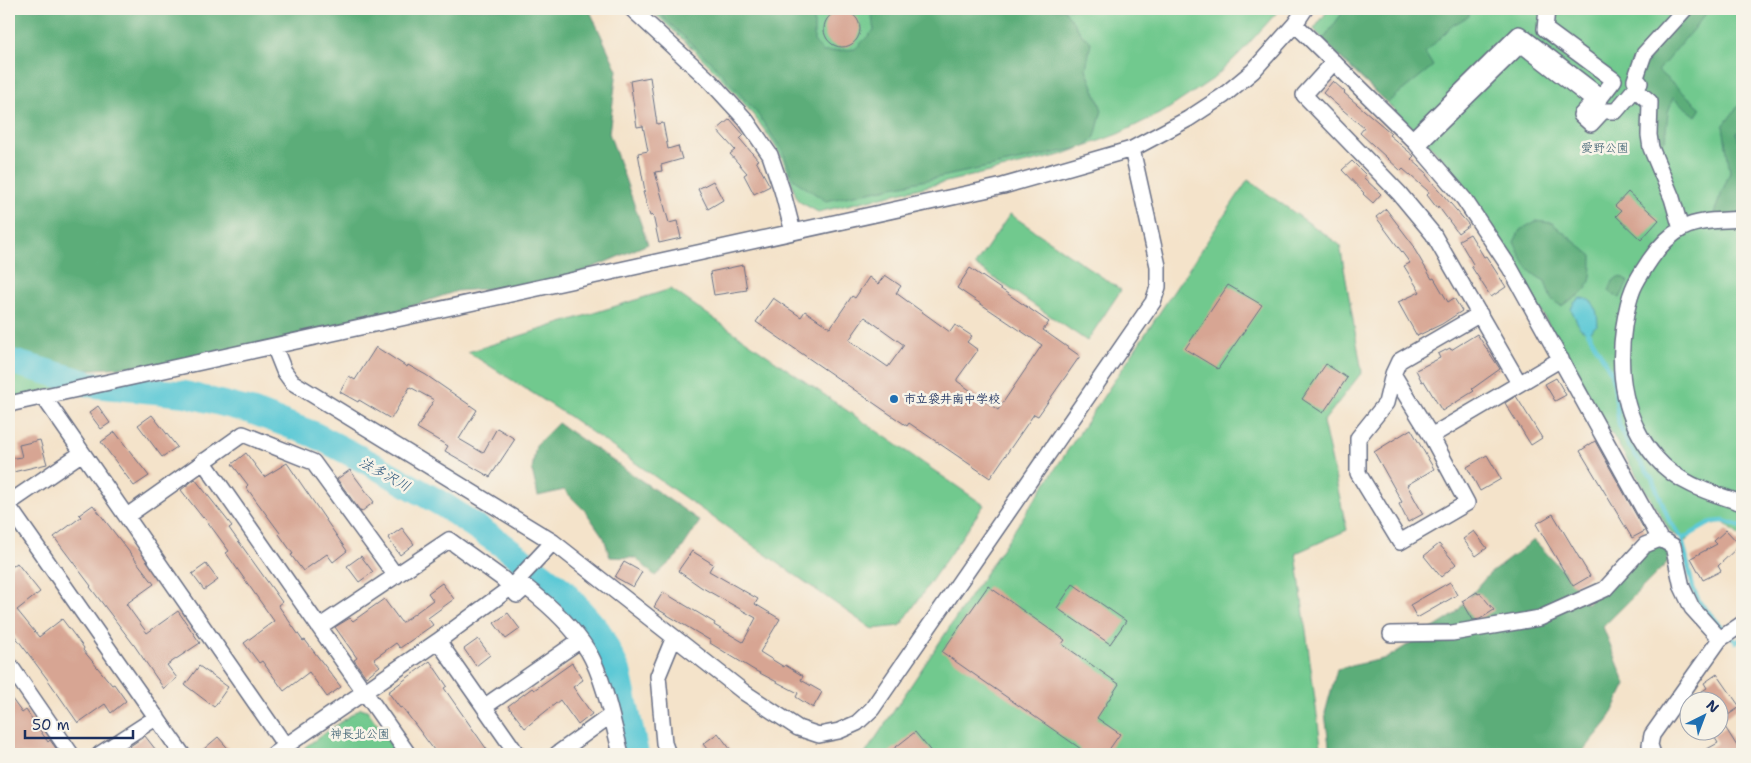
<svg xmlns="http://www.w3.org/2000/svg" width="1751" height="763" viewBox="0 0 1751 763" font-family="'Shantell Sans','Klee One',sans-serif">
<rect width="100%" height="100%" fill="#f7f3e8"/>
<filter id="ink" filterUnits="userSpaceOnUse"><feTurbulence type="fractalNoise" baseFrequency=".02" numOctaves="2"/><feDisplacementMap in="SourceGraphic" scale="10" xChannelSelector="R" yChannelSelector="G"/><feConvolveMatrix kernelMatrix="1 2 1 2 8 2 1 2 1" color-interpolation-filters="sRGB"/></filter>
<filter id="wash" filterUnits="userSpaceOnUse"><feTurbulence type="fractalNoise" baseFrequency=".0096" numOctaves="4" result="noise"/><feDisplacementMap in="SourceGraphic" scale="20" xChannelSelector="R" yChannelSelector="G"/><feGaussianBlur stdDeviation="1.12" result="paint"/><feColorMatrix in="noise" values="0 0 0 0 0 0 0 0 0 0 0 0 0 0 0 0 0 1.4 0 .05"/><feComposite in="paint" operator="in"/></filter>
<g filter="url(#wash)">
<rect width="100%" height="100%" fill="#f4e3ca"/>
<path fill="#71c98e" stroke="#467c76" d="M650,9H1280L1240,53L1213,79L1165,111L1118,134L1061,155L818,212L798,201C792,186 788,168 780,154C747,98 697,52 650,9Z
M1329,9H1742V538L1723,522C1708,524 1697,529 1686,541L1671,533C1631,466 1591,399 1552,331C1525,284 1500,234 1468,190C1424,130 1362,86 1314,29Z
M1248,180L1340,245L1362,372L1323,422L1347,530L1296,553L1322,754H865Z
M1010,214L1121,290L1087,341L975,265Z
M671,289L984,505L900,626L872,629L570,417L468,352Z
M9,349L75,368L66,386L9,400Z
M361,708L367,710L398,754H305L304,752L305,747Z"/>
<path fill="#5cad79" stroke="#3c6e6c" d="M9,9H589L617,70L609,133L648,244L554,284L457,291L332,333L207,361L81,370L9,349Z
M654,9H814V41L823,52L855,49L874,30L871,9H1064L1082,35L1091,42L1086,69L1102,110L1095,137L1084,147L826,201L794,180L782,150L756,112L714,65Z
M1345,9H1469V16L1453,25L1425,53L1433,66L1387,103L1323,40Z
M1685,9H1710L1658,71L1701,108L1696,116L1673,98L1668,112L1665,140L1660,145L1655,146L1635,80Z
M1742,101V127L1737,133L1742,163V212L1739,214L1712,218L1730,172L1723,126Z
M1536,221L1552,223L1592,256C1592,289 1589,290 1561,306L1551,299L1545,281C1525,271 1523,261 1514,242L1520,230Z
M1618,277L1624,278L1628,282L1620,298L1609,291L1613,281Z
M558,423L700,521L677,556L655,576L636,558L610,557L604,538L586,512L564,490L538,496L532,470L536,445Z
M1534,540L1568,576L1586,604L1645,553L1661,544L1669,551L1667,563L1603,627L1626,684L1608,721L1581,754H1330L1325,713L1337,669L1387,658L1454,615L1488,575Z"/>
<path fill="#5dc9d6" stroke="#3c7c9a" d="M1580,298C1596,298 1597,312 1598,324L1588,333L1580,328L1571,309L1574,303Z"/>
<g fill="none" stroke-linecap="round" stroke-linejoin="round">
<path stroke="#5dc9d6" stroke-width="4.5" d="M1587,331L1610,370L1614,384L1619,425L1628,445L1652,478L1669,520L1682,539L1693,588L1700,603L1736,642L1742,638
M1682,539L1712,522L1724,521L1742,527"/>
<path stroke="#5dc9d6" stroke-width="26" d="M9,361L94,385L185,394L251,411L313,434L377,467L445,506L507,548L562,590L598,631L618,671L636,754"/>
</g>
<g id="blocks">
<path fill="#d7a593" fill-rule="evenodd" d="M824 29a18 18 0 1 1 36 0a18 18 0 1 1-36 0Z
M650,77L657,124L663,123L668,149L678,146L682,159L661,165L662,171L655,172L669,223L677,221L681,238L659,243L653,215L650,216L643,192L645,191L638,153L648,151L643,126L637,127L630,81Z
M1333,81L1345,92L1344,93L1391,133L1389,135L1414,156L1411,159L1427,173L1426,175L1469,225L1458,233L1438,206L1437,208L1427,195L1429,193L1428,191L1403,169L1401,171L1360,133L1364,128L1323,93Z
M730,119L744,135L740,139L758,160L756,161L770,186L754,194L744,175L747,173L730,154L735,150L717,130Z
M1352,161L1366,175L1363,177L1381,194L1373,203L1363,194L1364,193L1342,170Z
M713,181L723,200L708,209L698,189Z
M1628,192L1659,220L1641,240L1616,216L1621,211L1615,206Z
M1386,209L1414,246L1413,247L1432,279L1434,278L1448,302L1454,298L1462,311L1442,324L1417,336L1398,302L1420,292L1404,266L1410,263L1376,217Z
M1470,234L1484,257L1486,256L1506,287L1491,297L1471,266L1473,264L1459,240Z
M743,265L747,290L714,295L710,272Z
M970,268L1049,322L1043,330L1080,356L1038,416L1034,414L990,478L909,423L907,426L756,322L773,298L801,317L805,311L830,328L852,296L855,298L869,277L878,284L885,275L901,286L896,293L950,332L955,325L972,336L967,342L978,350L957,379V381L998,410L1042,345L957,288ZM865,317L904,345L888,367L849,340Z
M1228,285L1262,305L1218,369L1185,349Z
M1477,334L1500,369L1472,389L1474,391L1442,411L1424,381L1422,382L1416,370L1440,358L1438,354L1450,348L1451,350Z
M376,347L407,367L408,365L426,375L477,410L459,439L483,453L497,428L515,439L490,477L445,451L448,446L417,428L434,400L410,387L391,419L359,400L358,402L340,392L349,376L355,380Z
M1326,364L1347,378L1323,413L1302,399Z
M1556,378L1566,395L1555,401L1545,384Z
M1516,396L1542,438L1531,445L1505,403Z
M98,406L110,423L101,429L89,413Z
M152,415L177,447L162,457L138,425Z
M1411,429L1434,469L1407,485L1423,514L1408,522L1399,504L1402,502L1374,452Z
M115,432L149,476L134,486L101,442Z
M40,440L47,464L9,473V459L22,457L19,445Z
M1595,441L1645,531L1632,538L1580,451Z
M246,453L264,477L287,463L347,551L333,562L327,554L303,571L291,555L293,554L279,534L280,533L246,487L248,485L232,464Z
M1487,455L1501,479L1480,491L1467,467Z
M350,470L374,502L361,512L337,479Z
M195,479L232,526L229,528L282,602L278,605L303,641L305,640L341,687L327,697L309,672L284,691L262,661L259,663L244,643L274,621L226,553L229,551L204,517L203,518L181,490Z
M93,505L154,584L126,604L147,633L178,611L200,643L167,665L177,678L164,689L134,645L90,587L91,586L54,537L81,517L79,515Z
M1553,514L1590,576L1573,586L1536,524Z
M402,528L414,544L400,555L388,538Z
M1726,530L1740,545L1718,566L1721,571L1703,580L1691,558L1717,544L1714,541Z
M1474,531L1487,548L1476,556L1463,539Z
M1439,544L1456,564L1441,577L1424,556Z
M692,551L713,564L709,571L758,599L755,604L780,619L760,652L784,667L785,665L803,676L801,680L822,692L813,708L796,697L798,693L754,670L710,643L711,641L654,607L663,592L715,623L714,625L743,642L756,618L701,587L678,571Z
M361,556L373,572L359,582L347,566Z
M624,562L642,572L633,587L615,577Z
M17,563L40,592L17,610L39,637L62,619L84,648L83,650L112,685L114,684L126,701L111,713L105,704L78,723L48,680L9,628V569Z
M206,564L218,580L204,590L192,574Z
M1450,582L1457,595L1417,618L1410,605Z
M442,583L454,599L428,618L433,625L400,648L396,643L374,659L380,666L366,677L354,660L357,658L335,627L350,618L353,621L384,599L401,622H403L433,600L428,593Z
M1073,584L1126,621L1110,644L1057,608Z
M988,586L1065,640L1062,644L1119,684L1097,718L1120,734L1106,754H1077L1081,749L942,652Z
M1477,592L1478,594L1480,593L1494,610L1480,619L1473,620L1462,601Z
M508,613L520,629L506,639L494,623Z
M478,639L490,655L476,666L464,649Z
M430,661L447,686L444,688L490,754H437L402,707L400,708L388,692Z
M572,663L583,680L573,687L592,714L578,725L560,700L525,728L508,706L532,688L534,690Z
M199,666L228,687L214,707L185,685Z
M1717,674L1740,707L1725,717L1718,706V700H1688L1707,688L1704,683Z
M9,695L22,713L26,710L48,742L50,740L60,754H9Z
M1725,727L1742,754H1698L1718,743L1713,735Z
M915,732L933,754H887Z
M718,733L734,754H711L703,744Z
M145,736L159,754H136L130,746Z
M218,737L233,754H198Z"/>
</g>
</g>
<g filter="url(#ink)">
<use href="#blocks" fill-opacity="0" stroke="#676e84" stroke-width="1"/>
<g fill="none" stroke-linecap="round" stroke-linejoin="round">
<g stroke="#676e84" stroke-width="18">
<path id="minor" d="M632,9L711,82L746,120L770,155L782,190L793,232
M1547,9L1545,29L1614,80L1601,97L1519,34L1418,134L1423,140L1521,44L1594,101L1581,115L1591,124L1603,111H1616L1640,83L1635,80L1644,54L1685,9
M1295,24L1415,142L1464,199L1510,268L1660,539
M1334,62L1304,95L1399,193L1433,234L1519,383
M1635,89L1650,102L1649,135L1651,148L1672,198L1681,229
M1742,219C1722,221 1701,219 1683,228C1670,235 1658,248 1650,260C1644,269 1637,279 1633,289C1628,301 1626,313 1624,326C1617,373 1624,421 1656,458C1678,484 1711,493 1742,503
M274,346L284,371L292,382L553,542L745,693L798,728L819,735L839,731L857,723L872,709L1153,302L1158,287V266L1132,149
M1393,374L1431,436L1467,503L1400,542L1358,473V438L1386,403L1393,374L1399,361L1480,314
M43,396L291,754
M9,404L1003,186L1132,149L1188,119L1223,96L1253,71L1295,24L1305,9
M1431,436L1561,359
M203,461L408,754
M9,503L82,453
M9,507L182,754
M127,516L243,434L313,462L396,576
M319,627L449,540L503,579L517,595L526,587C548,604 573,627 588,651C604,678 613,723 621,754
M1391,634L1452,633L1540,618L1605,589L1645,545L1660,539L1673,546L1682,587L1692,608L1720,639
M438,641L517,754
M9,664L71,754
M484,707L579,641
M100,754L157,717
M274,754L438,641L510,588L553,542
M557,754L611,715
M668,754L664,743L658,676L674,637
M1653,754L1650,745L1652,735L1720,639L1742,624"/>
</g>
<use href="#minor" stroke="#fff" stroke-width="15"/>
</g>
</g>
<circle fill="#1f6fb2" stroke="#f7f3e8" stroke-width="2" cx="894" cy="399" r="5"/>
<g text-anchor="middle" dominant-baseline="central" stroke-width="5" stroke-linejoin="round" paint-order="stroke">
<g font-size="12" fill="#30566a" stroke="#f7f3e8">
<text x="1605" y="148">愛野公園</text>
<text x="360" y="734">神長北公園</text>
</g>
<g font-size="12" font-weight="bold" fill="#1b2f5e" stroke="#f7f3e8" text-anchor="start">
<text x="904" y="399">市立袋井南中学校</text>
</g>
<g font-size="14" font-style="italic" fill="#2c567c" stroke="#f7f3e8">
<text transform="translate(385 474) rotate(29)">法多沢川</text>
</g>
</g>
<rect width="1751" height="763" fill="none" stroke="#f7f3e8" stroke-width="30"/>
<g transform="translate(1704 716) rotate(42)"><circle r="24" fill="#f7f3e8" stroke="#9fa5b1"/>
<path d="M0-4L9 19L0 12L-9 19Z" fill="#1f6fb2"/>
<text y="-8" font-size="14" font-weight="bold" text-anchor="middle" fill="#1b2f5e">N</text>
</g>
<path d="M25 730v8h108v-8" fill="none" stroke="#1b2f5e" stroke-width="2.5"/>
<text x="32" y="730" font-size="15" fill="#1b2f5e" stroke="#f7f3e8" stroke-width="4" paint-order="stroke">50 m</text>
</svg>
